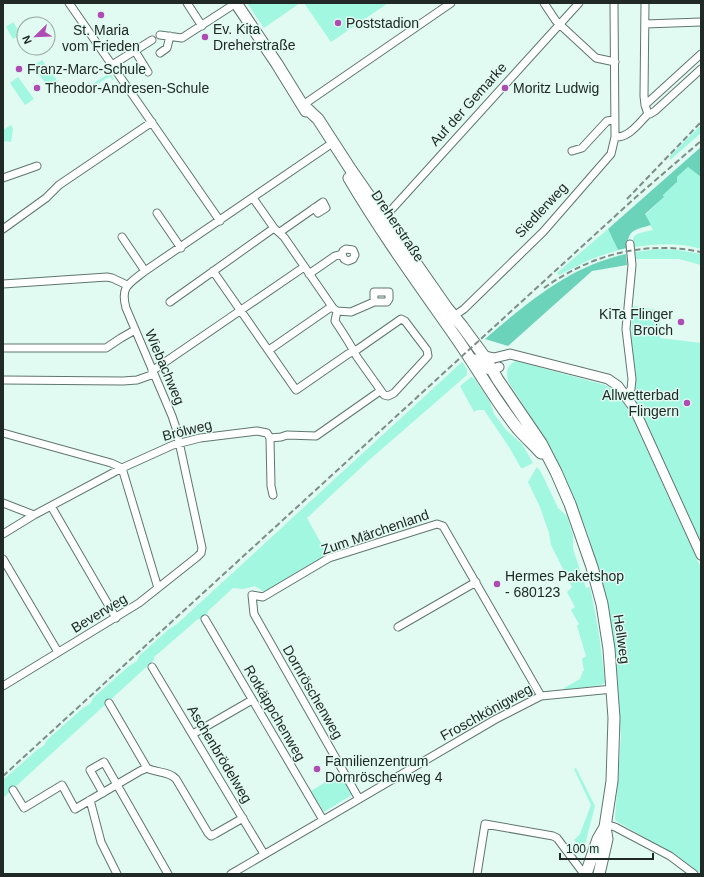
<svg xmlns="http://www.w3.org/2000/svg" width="704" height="877" viewBox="0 0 704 877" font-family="Arial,sans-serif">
<rect width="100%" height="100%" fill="#e1faf2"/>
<path fill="#a1f7e0" d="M247,3H300L264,28Z
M304,3H388L331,42Z
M13,22L21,34L13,39L6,27Z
M42,60L58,82L49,88L33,66Z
M107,69L114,79L112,80L110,76L93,87L95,91H92L88,86V83L89,82L91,85L108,74L106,70Z
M18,77L34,99L25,105L10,83Z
M11,125L13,129L11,142L3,141V130Z
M701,125V133L670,160V156Z
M688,167L701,177V249C678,242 657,244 634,247C629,232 642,233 653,230L645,215L664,197L663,195L677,182V177Z
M608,229L618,250L591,259L559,275L557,273Z
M660,249L678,250L701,254V265L679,259H636L635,252Z
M633,306L662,311L659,332L660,338L701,343V547L635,401V378L631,340Z
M516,361L605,385C618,393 625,404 632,417L701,568V874L680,858L623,825L616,821L615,818L621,737L617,677L608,605L588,534L567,482L553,452L508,381C506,371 507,365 516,361Z
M462,362L467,369V375L368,461L307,518L328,556L264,592L255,586L243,589L233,588L208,611L206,619H198L154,657V660L3,798V780L38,749C43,747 45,745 47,740L83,708L91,703L93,698L129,666L137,661L139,656L169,629L177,624Z
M471,377L474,378L490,402L494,414L506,430L522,444L533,463L523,468H521L509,447L484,410H477L474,412L460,386Z
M537,467L541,472L558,508L567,516L573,535V549L586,588L590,587C597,619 602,651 605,683L601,685L565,690L564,688L580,679L583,671H584L582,659L586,656L577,626L579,624L571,610L575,607L567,592L572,587L551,545L549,533L540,507L528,482Z
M576,768L595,806L585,844L580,845L574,840L580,834L591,805L574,769Z
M340,773L353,794L324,812L311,791Z"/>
<path fill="#6bd3ba" d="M701,147V177L688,167L677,177V182L663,195L664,197L645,214L651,225C635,230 628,229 627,248L618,250L608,229Z
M626,254L627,265L592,271L508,346L485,339C527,303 570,266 626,254Z"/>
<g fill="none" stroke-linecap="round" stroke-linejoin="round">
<g stroke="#607670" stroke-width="9">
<path id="minor" d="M69,3L220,221
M187,3L202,26
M544,3L556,21L596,58L615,62
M645,24L701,22
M160,35L182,38L236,3
M135,51L148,72
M160,53L167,48L170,36
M112,65L152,40
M645,105L701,54
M305,107L303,105L451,3
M648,114H650L655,111L701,69
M615,137C629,138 639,123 648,114L645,105L644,96L645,3
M572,151L582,148L607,121L614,120
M3,178L37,166
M253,198L274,228L284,237L333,308L337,311L351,312L374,302H387L389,299V292H374V302
M157,213L181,248
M384,216L393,208L579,3
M3,229L46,198L59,185L152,122
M280,232L323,202L326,208L318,213L314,208
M122,237L145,271
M213,271L296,390L348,354L358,349L401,319L405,321L427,350L428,356L394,393L388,396L384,395L357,357C351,345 343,333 335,321L337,311
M309,274L335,256L342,254L343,251L346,249L353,250L355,255L353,259L348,261L344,259L342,254
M3,284L107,277L112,278L127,285
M170,302L274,228
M454,316L464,309L543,232L611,154L615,137L614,3
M3,348H106L121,338L135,330
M269,350L331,307
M152,371L304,267
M3,380L123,381L137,380L154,374
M626,395L631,389L632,379L626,329L632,265L630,244
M3,433L111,463L122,468L158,588
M270,438L281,437L287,435L316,436L380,391
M270,438L271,486L273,495
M3,503L34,515
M51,506L116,618
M3,534L34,515L122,468L173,445L200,438L257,431L267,433L270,438
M3,559L58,652
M205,619L323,820
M398,627L476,582
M152,667L264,854
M3,686L139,603L197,557L201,553L202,548L176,428L172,416L126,308C120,286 129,284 145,271L328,146
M109,703L147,768C156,773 169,771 176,779L208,833L211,836L215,834L243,818
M193,734L252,700
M13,790L24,808L62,785L75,809L140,771L147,768
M103,793L90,770L104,762L168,874
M359,799L254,614L252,595L263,597L329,558L437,524L443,526L541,696
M90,800L101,842L117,874
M605,824L615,827L670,856L694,874
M231,874L496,719L541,696L613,689
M477,874L485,824L553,836L557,838L584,874"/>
</g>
<g stroke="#607670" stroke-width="11">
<path id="tertiary" d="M484,356L494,358L510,354L608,379L618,386L634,408L701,555
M475,359C481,369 488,373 499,367"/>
</g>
<g stroke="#607670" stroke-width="13">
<path id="secondary" d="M236,3L277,64L306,111
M303,105L318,119L351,170L447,308L462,326L484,356L498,380L541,443L556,472L570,504L592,567L602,604L609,649L614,718L612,781L605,827L607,839L599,874
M349,178C382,234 420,286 457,339C478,369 495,401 518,429C526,438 534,445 541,453
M586,874L598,839L605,827"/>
</g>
<use href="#minor" stroke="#fff" stroke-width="7"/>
<use href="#tertiary" stroke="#fff" stroke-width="9"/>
<use href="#secondary" stroke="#fff" stroke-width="11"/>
<path stroke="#7d8e88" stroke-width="2" stroke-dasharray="6 3" stroke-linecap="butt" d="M627,199L701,122
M544,288C590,255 645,240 701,252
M3,776L636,197L701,141"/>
</g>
<g fill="#ae4cb3" stroke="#e1faf2" stroke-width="1.5">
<circle cx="101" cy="15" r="4"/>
<circle cx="338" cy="23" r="4"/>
<circle cx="205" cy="37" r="4"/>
<circle cx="19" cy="69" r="4"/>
<circle cx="37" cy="88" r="4"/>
<circle cx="505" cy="88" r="4"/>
<circle cx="681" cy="322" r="4"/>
<circle cx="687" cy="403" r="4"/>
<circle cx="497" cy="584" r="4"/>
<circle cx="317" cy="769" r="4"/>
</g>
<g text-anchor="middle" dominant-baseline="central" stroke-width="3" stroke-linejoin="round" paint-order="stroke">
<g font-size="14" fill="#202926" stroke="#e1faf2" text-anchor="start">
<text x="346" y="23">Poststadion</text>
<text x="213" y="29">Ev. Kita<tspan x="213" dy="16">Dreherstraße</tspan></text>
<text x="101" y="30" text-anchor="middle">St. Maria<tspan x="101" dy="16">vom Frieden</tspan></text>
<text x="27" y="69">Franz-Marc-Schule</text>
<text x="45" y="88">Theodor-Andresen-Schule</text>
<text x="513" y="88">Moritz Ludwig</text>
<text x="673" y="314" text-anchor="end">KiTa Flinger<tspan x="673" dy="16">Broich</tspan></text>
<text x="679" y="395" text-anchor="end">Allwetterbad<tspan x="679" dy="16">Flingern</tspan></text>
<text x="505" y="576">Hermes Paketshop<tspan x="505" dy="16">- 680123</tspan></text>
<text x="325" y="761">Familienzentrum<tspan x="325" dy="16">Dornröschenweg 4</tspan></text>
</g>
<g font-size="14" fill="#202926" stroke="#e1faf2">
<text transform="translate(468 104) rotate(-48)">Auf der Gemarke</text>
<text transform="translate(541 210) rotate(-47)">Siedlerweg</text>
<text transform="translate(398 226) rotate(56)">Dreherstraße</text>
<text transform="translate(165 367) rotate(67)">Wiebachweg</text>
<text transform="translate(187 430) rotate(-14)">Brölweg</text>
<text transform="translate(375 532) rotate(-19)">Zum Märchenland</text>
<text transform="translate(99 613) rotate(-31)">Beverweg</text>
<text transform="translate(622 639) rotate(82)">Hellweg</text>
<text transform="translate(313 692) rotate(60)">Dornröschenweg</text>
<text transform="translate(486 712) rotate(-29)">Froschkönigweg</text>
<text transform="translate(275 713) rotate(60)">Rotkäppchenweg</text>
<text transform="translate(220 754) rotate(59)">Aschenbrödelweg</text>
</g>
</g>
<rect width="704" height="877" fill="none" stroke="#202926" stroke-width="8"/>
<g transform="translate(36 36) rotate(247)"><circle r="19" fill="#e1faf2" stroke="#94a6a0"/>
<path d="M0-3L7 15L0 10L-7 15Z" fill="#ae4cb3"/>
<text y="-6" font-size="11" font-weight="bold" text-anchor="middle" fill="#202926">N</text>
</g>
<path d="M560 853v6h93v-6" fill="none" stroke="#202926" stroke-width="2"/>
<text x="566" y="853" font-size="12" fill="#202926" stroke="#e1faf2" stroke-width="3" paint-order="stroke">100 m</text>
</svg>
